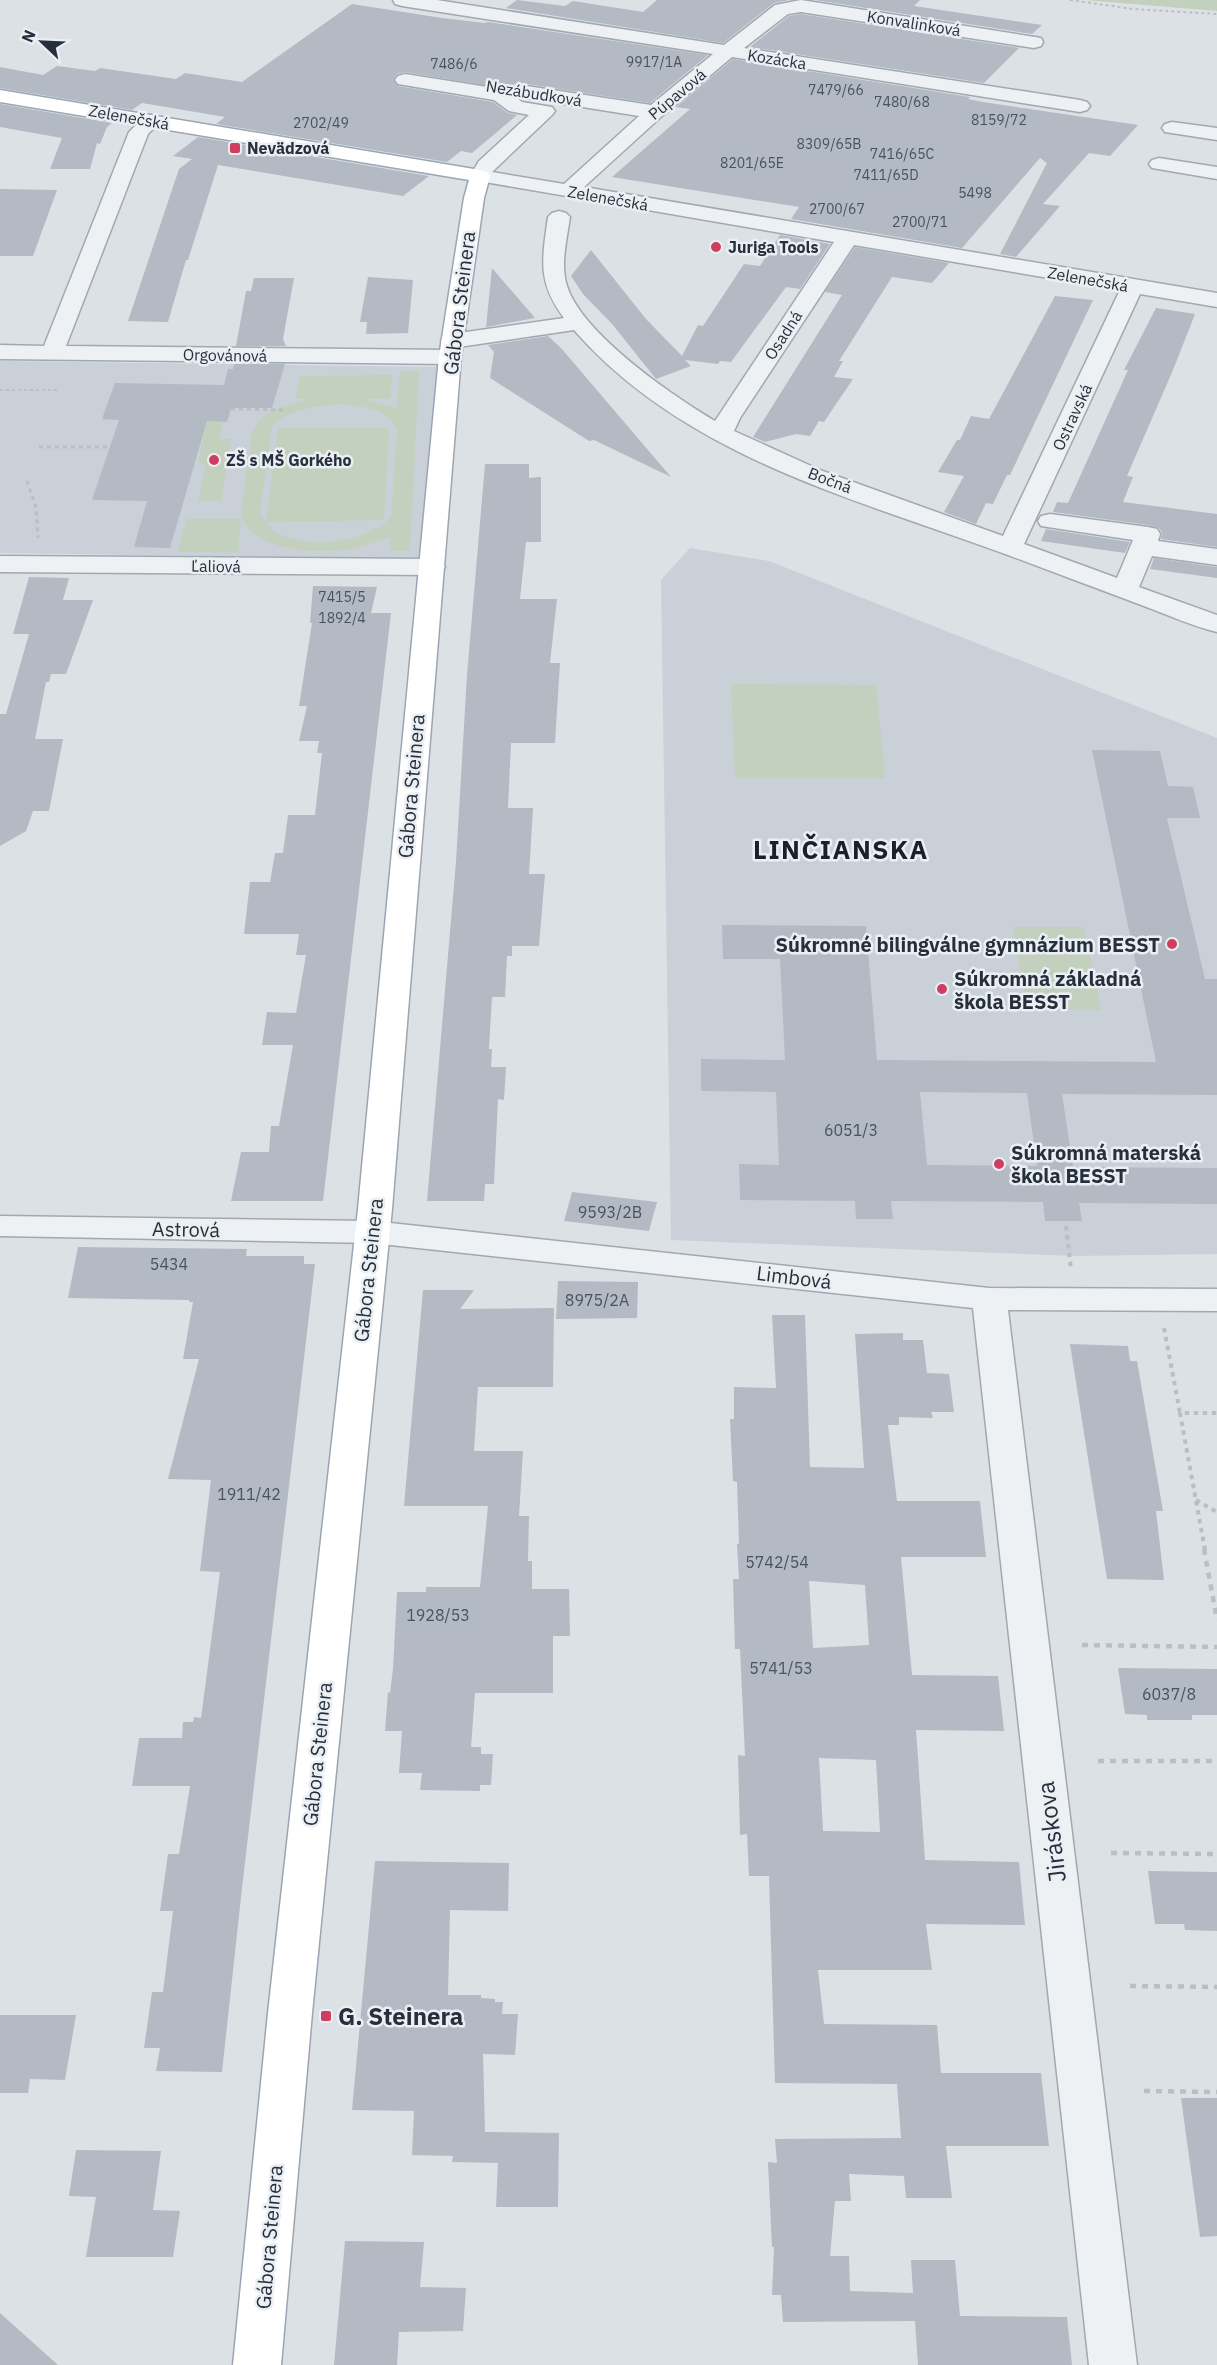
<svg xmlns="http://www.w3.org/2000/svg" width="1217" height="2365" viewBox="0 0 1217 2365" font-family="'IBM Plex Sans',sans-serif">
<rect width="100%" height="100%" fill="#dce1e6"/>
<path fill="#cad0d8" d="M0,361L437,367L420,559L0,553Z
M690,548L769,561L1217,738V1254L1075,1256L671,1240L661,580Z"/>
<path fill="#c3d0bd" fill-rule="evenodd" d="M1085,0H1217V11Z
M400,371H419L410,551H390V537C379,541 367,545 355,548C322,555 249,553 241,512L252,432C261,409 287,405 309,399H296L300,376L392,375L391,398L365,399L397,408ZM342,404C363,407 388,408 397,430L391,516C369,545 287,554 266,522L384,520L389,428H278L266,521L260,514L272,426C292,408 316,406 342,404Z
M207,421L222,422L220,439H231L221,501H198L206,464L198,463Z
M187,519H241L238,552H177Z
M731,684L876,685L885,778H735Z
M1013,927H1084L1101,1010H1027Z"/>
<path fill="#b3bac3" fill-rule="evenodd" d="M517,0L565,6L573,1L643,12L657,0H789L774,3L723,43L506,8Z
M815,0H920L914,6L1042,25L1032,34Z
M352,4L442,18L485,23L488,22L708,55L650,103L520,83L512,85L508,89L405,72L397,74L393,80L398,86L493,102L508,113L517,115L472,153L461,151L447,162L216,124L225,117L142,103L132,110L0,88V67L43,75L57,66L95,71L100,68L176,79L185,73L242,82Z
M801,14L1019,48L984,83L750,47L789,16Z
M733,59L970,97L968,99L983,102L1138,125L1110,156L1089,153L1043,204L1060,206L1016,257L1000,254L1047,163L1040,158L962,248L791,219L799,207L612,177L690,109L676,107Z
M0,104L112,123L107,127L100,144L97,143L90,169H50L62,138L0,127Z
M198,137L429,176L403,196L218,165L188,260H186L168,322L128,321L179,169L192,159L173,156Z
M0,189L57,190L33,256H0Z
M780,235L830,244L800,289L786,287L731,362L720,361L718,364L685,360L691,366L656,379L613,325L583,294L571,276L591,250L646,319L682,356L698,325L703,326L744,264L760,266Z
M855,247L949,263L932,283L892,277L839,361H843L834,377L853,379L824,422L819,421L810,436L796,434L765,442L753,437L842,295L825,292Z
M492,268L535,318L486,327Z
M368,277L413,280L408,333L366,334L367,322H360Z
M254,278H294L283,339L286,346H236L246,291H251Z
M1055,296L1093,300L1010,475H1007L993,504L986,503L976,524L944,512L964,476L938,472L957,440H960L971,416L989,419Z
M1156,308L1195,314L1173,370L1127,476L1133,477L1123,502L1217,514V547L1161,539L1162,533L1159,528L1148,525L1053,512L1057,502L1068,503L1128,370H1124Z
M548,336L561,348L671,477L594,440L589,441L490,378L494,352L488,345Z
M234,364H285L272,408H231L227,422L207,421L170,548L134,547L147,501L92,500L119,420L102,419L115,383L224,385L228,369H233Z
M485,464H529V478L541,477V542H526L520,599H557L550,663H560L555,743H511L508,808H533L529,874H545L539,946H512V956H507L505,997H492L489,1049H492L491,1067H506L504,1100L498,1099L494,1184H485L484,1201H427L456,862L467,675Z
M1046,529L1130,542L1125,553L1041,541Z
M1154,558L1217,567V578L1150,569Z
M29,577L69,578L63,600H93L66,674H51L49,682H46L35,739H63L49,811H33L26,831L0,846V714H6L29,634H13Z
M313,586L377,587L371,613H391L323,1201H231L241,1152H269L271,1126H279L293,1045H262L267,1012L296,1013L306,955H296L299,934H244L250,882H270L275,853H283L288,815H315L322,753H317L319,741H299L307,706H299L312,623H310Z
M1092,750L1160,751L1168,786L1193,787L1200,818H1167L1205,979H1217V1095L1062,1094L1073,1167L1217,1168V1204L1079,1203L1082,1221H1045L1043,1202L891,1201L893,1219H856L855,1201L740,1200L739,1164L779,1165L776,1092L701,1091V1059L785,1060L780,959H723L722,925L866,926L877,1060L1156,1062ZM920,1092L1027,1093L1037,1166L927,1165Z
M572,1192L657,1202L649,1231L564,1221Z
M78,1247L247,1249L246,1256H304V1264H315L242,1888L222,2072L156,2071L160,2048H144L152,1992H163L173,1911H160L168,1854H179L190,1786H132L139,1738H182L183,1722H193L194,1717L201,1718L208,1665L220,1572L200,1571L211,1480L168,1479L199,1359H183L193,1302H189V1300L68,1298Z
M558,1281L638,1282L637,1318L556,1319Z
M423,1290H474L460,1309L554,1308L553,1387H478L474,1451H523L519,1516H529L528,1561H532V1589H569L570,1636H553V1693H475L471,1747H481V1754H493L491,1785H480V1791L420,1790L422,1773H399L402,1731H385L388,1692L390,1693L393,1669L397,1592H426V1587H480L488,1506H404Z
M772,1315H805L810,1467L864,1468L855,1334L903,1333V1340H923L927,1373L949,1374L954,1412H931L933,1418L899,1417V1425H888L897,1501H980L986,1557H901L912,1675L998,1676L1004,1731L916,1730L925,1860L1019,1862L1025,1925L926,1924L932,1970H818L824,2024L937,2025L941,2073H1041L1049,2146H946L952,2198H906L904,2176L849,2174L851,2201H835L830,2256H849L850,2291L913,2293L911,2260H955L960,2316L1067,2317L1072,2365H918L915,2321L783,2322L781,2295H772L774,2247H772L768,2162L777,2163L775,2139L901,2138L897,2084L775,2083L769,1876H749L747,1834L740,1835L738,1755L745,1756L740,1649H735L733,1579H739L737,1544H739L737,1482L733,1481L730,1419H734V1387L776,1388ZM809,1581L865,1585L869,1645L813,1648ZM819,1758L876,1760L880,1832L823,1831Z
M1070,1344L1128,1346L1130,1361H1137L1163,1511H1156L1164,1580L1107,1579Z
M1118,1668L1217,1669V1715H1192V1720H1147V1715L1125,1714Z
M375,1861L509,1863L508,1911L450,1910L448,1995H481V1998L495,1999V2002H503L502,2014H518L515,2055L483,2054L485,2132L559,2133L558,2207H496L498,2163L452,2162L453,2156L412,2155L414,2111L352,2110Z
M1148,1871L1217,1872V1931L1185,1930L1184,1924H1155Z
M0,2015H76L65,2080L30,2079L28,2093H0Z
M1181,2098H1217V2236L1200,2237Z
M76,2150L161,2151L153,2210L180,2211L173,2257H86L96,2197L69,2196Z
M345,2241L424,2242L420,2287L466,2288L463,2331L399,2332L397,2365H334Z
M0,2313L58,2365H0Z"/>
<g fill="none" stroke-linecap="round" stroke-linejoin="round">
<g stroke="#a2a8b0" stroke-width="3">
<path id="minor" d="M393,0H437L724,45L775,5L801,0L1041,38L1043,42L1041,46L1034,48L801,12L788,14L744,48L1080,100L1087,102L1090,106L1087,110L1080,112L732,57L662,116L584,187L1217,293V307L1140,294L1024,544L1117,578L1133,540L1041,526L1038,521L1041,516L1050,514L1148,527L1157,529L1160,534L1158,541L1217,549V565L1152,556L1139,587L1217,615V632C1192,626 1168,615 1144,606C1099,589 1053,572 1008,555C856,499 685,457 574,330L452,348L444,346L441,341L444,336L452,334L564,318C537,282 542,260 548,217L552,213L559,211L566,213L570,217C567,239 560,264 567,286C582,334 673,396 715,421L834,242L473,180L470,176L479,161L529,115L509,111L494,100L398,84L395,80L398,76L405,74L500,89L507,91L522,102L552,107L555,111L552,115L492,172L564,184L639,116L520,97L513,95L510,91L513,87L520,85L651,105L713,54L402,6L395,4ZM854,245L1120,290L1003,536L820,470L734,431L740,418Z
M151,115L158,117L161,121L148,134L66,346L450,350L458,352L461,357L458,362L450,364L0,359V345L44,346L129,132L144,117Z
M1172,122L1217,128V140L1165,132L1162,128L1165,124Z
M1159,158L1217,167V179L1152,168L1149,164L1152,160Z
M0,556L432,559L441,562L445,567L441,572L432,575L0,572Z
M0,1216L372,1221L989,1288L1217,1289V1311L1008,1310L1137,2365H1089L973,1308L372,1243L0,1236Z"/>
</g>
<g stroke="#9ba6b2" stroke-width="3">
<path id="major" d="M0,90L480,170L487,172L490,176L484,198L461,357L392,1209L312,2013L281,2365H233L268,2013L358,1209L439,357L464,198L469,180L0,102Z"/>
</g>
<path stroke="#babfc4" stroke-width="2" stroke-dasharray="3 3" stroke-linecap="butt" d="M1070,0L1133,9L1217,14
M0,390H59"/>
<path stroke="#babfc4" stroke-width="3" stroke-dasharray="4 4" stroke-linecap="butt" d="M231,409L286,410
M39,447H109
M27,481L36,507L38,538"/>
<path stroke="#babfc4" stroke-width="4" stroke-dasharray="4.5 4.5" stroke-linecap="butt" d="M1066,1226L1071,1269
M1164,1328L1180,1413
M1196,1500L1217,1512
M1205,1550L1180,1413H1217"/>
<path stroke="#babfc4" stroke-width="4.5" stroke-dasharray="6 6" stroke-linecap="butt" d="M1204,1549L1217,1620
M1082,1645L1217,1647
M1098,1761H1217
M1111,1853L1217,1854
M1130,1986L1217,1987
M1144,2091L1217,2092"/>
<use href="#minor" fill="#eef1f4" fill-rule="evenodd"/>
<use href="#major" fill="#fff" fill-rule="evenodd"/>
</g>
<g fill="#cd3e61" stroke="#ebeff4" stroke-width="2">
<rect x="229" y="142" width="12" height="12" rx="3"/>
<circle cx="716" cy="247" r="6"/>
<circle cx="214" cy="460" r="6"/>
<circle cx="1172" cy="944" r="6"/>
<circle cx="942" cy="989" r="6"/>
<circle cx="999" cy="1164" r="6"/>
<rect x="320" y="2010" width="12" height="12" rx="3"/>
</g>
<g text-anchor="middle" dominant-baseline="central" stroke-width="5" stroke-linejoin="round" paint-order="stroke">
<g font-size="14" fill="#49525e">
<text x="654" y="62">9917/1A</text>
<text x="454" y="64">7486/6</text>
<text x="836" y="90">7479/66</text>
<text x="902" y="102">7480/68</text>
<text x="999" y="120">8159/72</text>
<text x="321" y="123">2702/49</text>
<text x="829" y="144">8309/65B</text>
<text x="902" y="154">7416/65C</text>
<text x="752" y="163">8201/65E</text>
<text x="886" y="175">7411/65D</text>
<text x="975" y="193">5498</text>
<text x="837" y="209">2700/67</text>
<text x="920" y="222">2700/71</text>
<text x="342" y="597">7415/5</text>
<text x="342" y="618">1892/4</text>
</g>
<g font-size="16" fill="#26303c" stroke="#ebeff4">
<text transform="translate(914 23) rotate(9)">Konvalinková</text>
<text transform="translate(777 59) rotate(9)">Kozácka</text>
<text transform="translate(534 93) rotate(9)">Nezábudková</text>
<text transform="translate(677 94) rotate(-40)">Púpavová</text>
<text transform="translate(129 117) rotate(10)">Zelenečská</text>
<text transform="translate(608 198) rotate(10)">Zelenečská</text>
<text transform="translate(1088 279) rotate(10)">Zelenečská</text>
<text transform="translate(783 335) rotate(-57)">Osadná</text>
<text transform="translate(225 355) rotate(1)">Orgovánová</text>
<text transform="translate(1072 417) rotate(-65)">Ostravská</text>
<text transform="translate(830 480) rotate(21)">Bočná</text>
<text transform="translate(216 566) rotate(1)">Ľaliová</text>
</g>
<g font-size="16" font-weight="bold" fill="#26303c" stroke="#ebeff4" text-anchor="start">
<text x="247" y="148">Nevädzová</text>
<text x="728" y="247">Juriga Tools</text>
<text x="226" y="460">ZŠ s MŠ Gorkého</text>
</g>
<g font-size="16" fill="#49525e">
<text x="851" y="1130">6051/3</text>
<text x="610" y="1212">9593/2B</text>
<text x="169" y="1264">5434</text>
<text x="597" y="1300">8975/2A</text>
<text x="249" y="1494">1911/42</text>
<text x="777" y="1562">5742/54</text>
<text x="438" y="1615">1928/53</text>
<text x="781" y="1668">5741/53</text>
<text x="1169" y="1694">6037/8</text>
</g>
<g font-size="20" fill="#26303c" stroke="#ebeff4">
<text transform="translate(459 303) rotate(-83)">Gábora Steinera</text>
<text transform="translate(411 786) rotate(-85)">Gábora Steinera</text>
<text transform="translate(186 1229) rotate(1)">Astrová</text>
<text transform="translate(368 1270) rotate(-84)">Gábora Steinera</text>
<text transform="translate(794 1277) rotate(7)">Limbová</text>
<text transform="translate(317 1754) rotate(-84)">Gábora Steinera</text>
<text transform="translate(269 2237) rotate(-85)">Gábora Steinera</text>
</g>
<g font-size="20" font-weight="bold" fill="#26303c" stroke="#ebeff4" text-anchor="start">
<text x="1160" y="944" text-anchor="end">Súkromné bilingválne gymnázium BESST</text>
<text x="954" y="978">Súkromná základná<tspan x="954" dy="23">škola BESST</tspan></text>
<text x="1011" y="1152">Súkromná materská<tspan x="1011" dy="23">škola BESST</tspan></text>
</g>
<g font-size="24" fill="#26303c" stroke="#ebeff4">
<text transform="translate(1051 1832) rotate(-97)">Jiráskova</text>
</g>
<g font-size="24" font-weight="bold" fill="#26303c" stroke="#ebeff4" text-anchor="start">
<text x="338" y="2016">G. Steinera</text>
</g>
<g font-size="26" font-weight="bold" letter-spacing="1.5" fill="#18212c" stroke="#ebeff4">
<text x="841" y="849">LINČIANSKA</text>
</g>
</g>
<g transform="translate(42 42) rotate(293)" stroke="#ebeff4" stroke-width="4.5" paint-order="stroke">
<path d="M0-4.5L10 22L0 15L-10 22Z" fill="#26303c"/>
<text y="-9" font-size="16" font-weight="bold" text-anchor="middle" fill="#26303c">N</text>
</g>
</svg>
